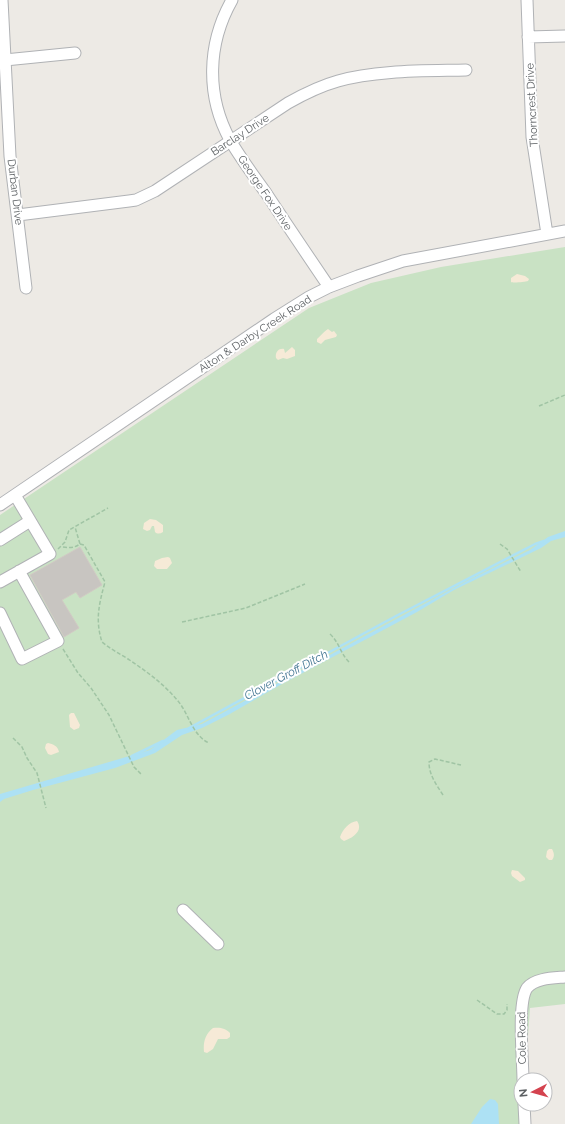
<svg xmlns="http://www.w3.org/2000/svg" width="565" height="1124" viewBox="0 0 565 1124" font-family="Raleway,sans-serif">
<rect width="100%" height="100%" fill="#edeae5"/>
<path fill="#c9e2c4" d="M565,247V1004L530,1008L525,1080H521L522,1124H0V515L309,308L371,283L441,267Z"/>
<path fill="#f6ead7" d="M517,274L525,276L529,279L528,281C525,282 513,283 511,282V278Z
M328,329L332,332L334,331L337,335L336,337L325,340L321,344L317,342V339C321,336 323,332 328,329Z
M292,347L295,350V356L287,359L283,358L278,360L276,358C275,353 278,348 284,349L285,353Z
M150,519L156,520L163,525V532C160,534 157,534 155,532L154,526H152L150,530L147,531L143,529L144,523Z
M168,557L170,558L172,563L167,569H157L154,566L155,561L162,558Z
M71,713H74L80,725L79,728L74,730L70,727L69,715Z
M48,743C53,744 58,746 59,752L51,755L48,754L45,748L46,744Z
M357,821C364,831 352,838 344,841L341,839L340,837C343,829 349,822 357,821Z
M549,849H552C554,853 555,856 552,860H549L546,857L547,851Z
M512,870L518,871L525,878V880L520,882L512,876L511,873Z
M213,1028C219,1027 226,1028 230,1033V1037L227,1039H218L213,1049L207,1053L204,1052C203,1043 205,1034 213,1028Z"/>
<path fill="#ade1f4" d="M565,531V537L551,541L541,548L454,590L417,612L282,684L228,715L202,728L182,735L155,753L115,768L33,790L4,799L0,802V794L150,750L177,730L202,724L402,616L469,580L530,550L548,537Z
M490,1099L495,1100L498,1104L499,1124H471L482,1107Z"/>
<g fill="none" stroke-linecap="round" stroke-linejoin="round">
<path stroke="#ade1f4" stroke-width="2.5" d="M189,728L396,616L535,544L544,541
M132,756L163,741"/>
</g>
<path fill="#c8c5c1" stroke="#d1cbc4" d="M80,547L102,585L80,598L76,592L62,600L79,628L64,637L30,575Z"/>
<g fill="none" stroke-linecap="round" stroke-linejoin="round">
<g stroke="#b0b2b5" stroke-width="13">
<path id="minor" d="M2,0L10,156L26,288
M232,0C207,44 206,96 230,140C241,159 254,176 266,193C287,225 308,256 329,287
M527,0L532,137L547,234
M528,37L565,36
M5,60L75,53
M18,215L129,201L136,200L155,191L288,103C304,94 320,86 338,81C375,70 427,71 466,70
M0,505L274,319L309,297L329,287L358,276L403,261L565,231
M0,540L30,521
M0,582L50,554L15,495
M0,613L22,659L58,641L19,571
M183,910L218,944
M523,1080C523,1060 517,1003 527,988C535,978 554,978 565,977
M524,1104L525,1124"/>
</g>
<path stroke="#a0c4a4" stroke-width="1.5" stroke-dasharray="4 2" stroke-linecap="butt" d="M539,406L565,395
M80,544L84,545L105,582C99,604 95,620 102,642C110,649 119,653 128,659C146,671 164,684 178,701C189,714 192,735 209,743
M500,544L507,549L521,572
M63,547C70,548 74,548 80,544L75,527
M58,549L65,542L69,530L108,508
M182,622L246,608L305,584
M330,634C339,642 341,655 350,663
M63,649L78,673L91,688L109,715L134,767L141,774
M13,738L22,747L27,758L37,773L46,808
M443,795C436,784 429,775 429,762L435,759L461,765
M477,1000L497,1014H504L507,1010V1004"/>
<use href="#minor" stroke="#fff" stroke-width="11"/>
</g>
<g text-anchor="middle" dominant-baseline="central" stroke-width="4" stroke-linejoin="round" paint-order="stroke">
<g font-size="11" fill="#5c6063" stroke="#fff">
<text transform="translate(532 105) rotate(-93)">Thorncrest Drive</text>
<text transform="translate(240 135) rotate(-33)">Barclay Drive</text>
<text transform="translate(15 192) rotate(83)">Durban Drive</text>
<text transform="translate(265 193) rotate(56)">George Fox Drive</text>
<text transform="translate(255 334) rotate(-33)">Alton &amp; Darby Creek Road</text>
<text transform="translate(522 1038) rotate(-91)">Cole Road</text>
</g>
<g font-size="12" font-style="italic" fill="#467894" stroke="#fff">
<text transform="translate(286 675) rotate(-28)">Clover Groff Ditch</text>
</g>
</g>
<g transform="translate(533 1092) rotate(264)"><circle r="19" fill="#ffffff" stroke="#bebfc1"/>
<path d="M0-3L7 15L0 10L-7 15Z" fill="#d4434f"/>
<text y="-6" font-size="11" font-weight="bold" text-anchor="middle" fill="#5c6063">N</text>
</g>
</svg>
